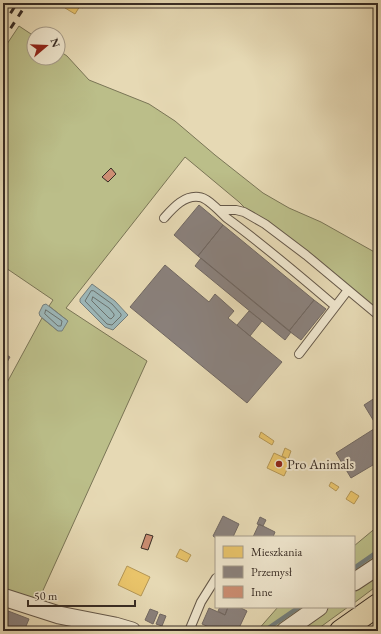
<svg xmlns="http://www.w3.org/2000/svg" width="381" height="634" viewBox="0 0 381 634" font-family="'EB Garamond',serif">
<rect width="100%" height="100%" fill="#e6d9b4"/>
<filter id="stains"><feTurbulence type="fractalNoise" baseFrequency=".005" numOctaves="4"/><feColorMatrix values="0 0 0 0 .2 0 0 0 0 .09 0 0 0 0 .02 0 0 0 .5 -.17"/></filter>
<radialGradient id="worn" r=".72"><stop offset=".6" stop-color="#630" stop-opacity="0"/><stop offset="1" stop-color="#630" stop-opacity=".3"/></radialGradient>
<path fill="#bbbe89" stroke="#7a7556" d="M19,26L34,36V58H58V50L67,56L89,80L149,104L175,121L215,155L263,193L289,208L321,222L378,254V315L254,217L239,202L185,157L66,308L147,361L35,608L3,597V390L42,318L58,331L68,321L49,306L53,300L3,266V50Z
M378,526V585L354,603V546Z
M278,607H348L315,631H257Z"/>
<path fill="#9cb7b9" stroke="#747f7d" d="M92,284L115,301L128,315L113,330L105,327L80,302V299Z
M46,304L68,321L62,331H58L40,316L39,313L43,305Z"/>
<path fill="#e9c46a" stroke="#b49655" d="M68,3H86L83,8L80,6L75,14L65,8Z
M261,432L274,441L272,445L259,437Z
M285,448L291,451L288,459L282,456Z
M274,453L291,461L284,476L267,468Z
M331,482L339,487L336,491L329,486Z
M351,491L359,496L354,504L346,499Z
M180,549L191,555L187,562L176,557Z
M127,566L150,577L141,596L118,585Z"/>
<path fill="#8a817c" stroke="#716862" d="M199,205L223,225L198,256L174,235Z
M223,225L314,300L289,331L198,256Z
M201,258L291,332L285,340L195,266Z
M165,265L209,302L215,294L234,311L228,318L282,362L247,403L130,307Z
M314,300L326,309L301,340L289,331Z
M249,311L262,321L250,336L237,325Z
M3,353L10,357L3,369Z
M378,396V428L364,405Z
M377,427L378,462L351,478L336,453Z
M223,516L239,524L233,537L216,538L213,536Z
M260,517L266,520L263,526L257,524Z
M259,524L275,532L273,537H253Z
M220,607H228L225,615L218,611Z
M228,607H239L247,611L240,626L233,630L227,627L225,631H218L202,624L209,608L225,615Z
M3,609L29,619L24,631H3Z
M150,609L158,612L153,624L145,620Z
M160,614L166,616L162,626L156,624Z"/>
<g fill="none" stroke-linecap="round" stroke-linejoin="round">
<path stroke="#6a726e" stroke-width="1" d="M94,291L112,304L121,314V316L112,325L107,324L85,301L91,291Z
M93,297L109,308L114,314V316L111,319L109,318L92,301Z
M46,310L62,321L61,326H58L45,314Z"/>
<path stroke="#747f7d" stroke-width="4.5" d="M354,568L377,552
M267,629L299,607"/>
</g>
<path fill="#cd8e73" stroke="#382c24" d="M111,168L116,174L108,182L102,177Z
M146,534L153,536L148,550L141,548Z"/>
<g fill="none" stroke-linecap="round" stroke-linejoin="round">
<g stroke="#645748" stroke-width="10">
<path id="service" d="M219,210H236L244,212L265,224L306,255L378,315
M164,218C173,208 184,195 199,197C207,197 221,213 228,219C265,246 300,276 335,306
M299,354L348,290
M189,631L201,602L216,578"/>
</g>
<g stroke="#645748" stroke-width="19">
<path id="minor" d="M354,582L378,566
M3,597L59,615L115,626L132,631
M285,631L319,607"/>
</g>
<g stroke="#382c24" stroke-width="24">
<path id="motorway" d="M341,631L378,605"/>
</g>
<use href="#service" stroke="#efe6ce" stroke-width="8"/>
<use href="#minor" stroke="#efe6ce" stroke-width="17"/>
<use href="#motorway" stroke="#e6d9b4" stroke-width="22"/>
<path stroke="#382c24" stroke-width="3" stroke-dasharray="7 7" stroke-linecap="butt" d="M3,25L17,3
M3,40L27,3"/>
</g>
<circle fill="#8f2418" stroke="#efe6ce" stroke-width="1.5" cx="279" cy="464" r="4"/>
<g text-anchor="middle" dominant-baseline="central" stroke-width="4" stroke-linejoin="round" paint-order="stroke">
<g font-size="14" fill="#382c24" stroke="#efe6ce" text-anchor="start">
<text x="287" y="464">Pro Animals</text>
</g>
</g>
<rect width="381" height="634" fill="none" stroke="#e6d9b4" stroke-width="16"/>
<rect x="4" y="4" width="373" height="626" fill="none" stroke="#382c24" stroke-width="2"/>
<rect x="8" y="8" width="365" height="618" fill="none" stroke="#382c24"/>
<rect x="215" y="536" width="140" height="72" fill="#efe6ce" stroke="#a69c8a"/>
<rect x="223" y="546" width="20" height="12" fill="#e9c46a" stroke="#a69c8a"/>
<text x="251" y="556" font-size="12" fill="#382c24">Mieszkania</text>
<rect x="223" y="566" width="20" height="12" fill="#8a817c" stroke="#a69c8a"/>
<text x="251" y="576" font-size="12" fill="#382c24">Przemysł</text>
<rect x="223" y="586" width="20" height="12" fill="#cd8e73" stroke="#a69c8a"/>
<text x="251" y="596" font-size="12" fill="#382c24">Inne</text>
<g transform="translate(46 46) rotate(71)"><circle r="19" fill="#efe6ce" stroke="#a69c8a"/>
<path d="M0-3L7 15L0 10L-7 15Z" fill="#8f2418"/>
<text y="-6" font-size="11" font-weight="bold" text-anchor="middle" fill="#382c24">N</text>
</g>
<path d="M28 600v6h107v-6" fill="none" stroke="#382c24" stroke-width="2"/>
<text x="34" y="600" font-size="12" fill="#382c24" stroke="#efe6ce" stroke-width="3" paint-order="stroke">50 m</text>
<rect width="100%" height="100%" filter="url(#stains)"/>
<rect width="100%" height="100%" fill="url(#worn)"/>
</svg>
